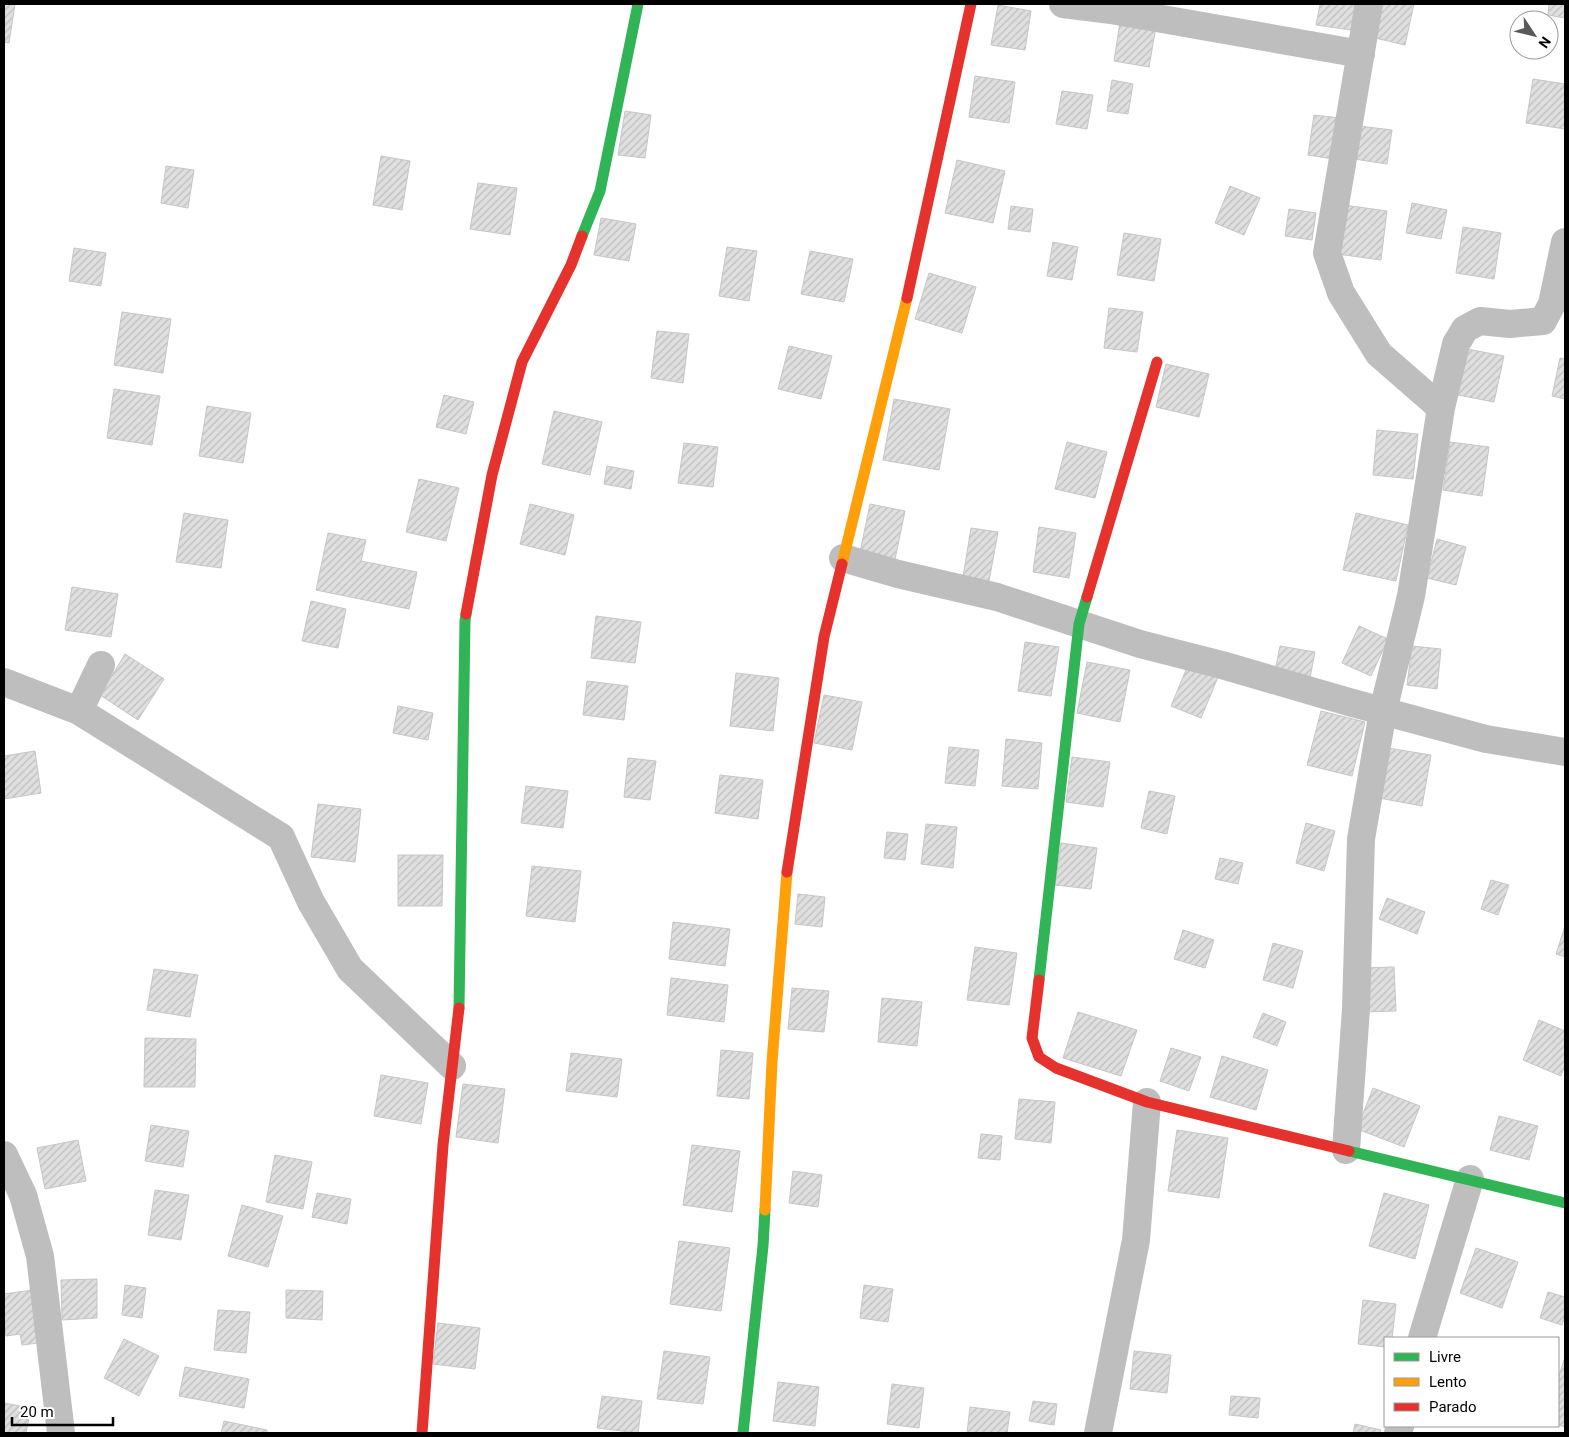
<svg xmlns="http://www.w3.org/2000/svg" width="1569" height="1437" viewBox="0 0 1569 1437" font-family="Roboto,sans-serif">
<defs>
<pattern id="building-hatch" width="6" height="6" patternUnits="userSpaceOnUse" patternTransform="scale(1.25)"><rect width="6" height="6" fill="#dfdfdf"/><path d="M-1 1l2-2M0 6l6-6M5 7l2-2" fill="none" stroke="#bebebe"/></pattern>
</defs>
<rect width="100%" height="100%" fill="#fff"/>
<path fill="url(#building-hatch)" stroke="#c6c6c6" d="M4,4H15L9,43L4,42Z
M1320,4H1355L1351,30L1316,25Z
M1382,4H1414L1405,45L1375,38Z
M1549,4H1565V18L1548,15Z
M998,5L1031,11L1025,50L991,45Z
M1120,22L1156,27L1149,67L1114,61Z
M975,76L1015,82L1009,123L969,117Z
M1533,79L1565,84V129L1526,123Z
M1112,80L1133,84L1128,114L1107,111Z
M1062,91L1093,95L1087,129L1056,124Z
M625,111L651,115L645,158L618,155Z
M1314,115L1340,118L1333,159L1308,155Z
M1359,126L1392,130L1387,164L1354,159Z
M381,156L410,161L402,210L373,205Z
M957,160L1005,171L993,223L945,213Z
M166,166L194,170L188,208L161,203Z
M478,183L517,188L510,235L470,229Z
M1230,186L1260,198L1244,235L1215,223Z
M1412,203L1447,210L1441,239L1406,233Z
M1344,205L1387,211L1381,260L1337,254Z
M1011,206L1033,209L1030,232L1008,229Z
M1289,209L1316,213L1312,240L1285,236Z
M601,218L636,224L629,261L594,255Z
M1463,227L1501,233L1494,279L1456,273Z
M1124,233L1161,239L1154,281L1117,275Z
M1053,242L1078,247L1072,280L1047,276Z
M727,247L757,251L749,301L719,296Z
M74,248L106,253L101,286L69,281Z
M810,251L853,259L844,302L801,294Z
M929,273L976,287L962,333L915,319Z
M1109,308L1143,312L1137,352L1104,348Z
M122,312L171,319L163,373L114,365Z
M657,331L689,334L683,383L651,378Z
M789,346L832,356L821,399L778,389Z
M1462,348L1504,356L1494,402L1453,394Z
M1560,358L1565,359V399L1552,396Z
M1166,364L1209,374L1199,417L1156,407Z
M114,389L160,396L152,445L107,438Z
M444,395L474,402L466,434L436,427Z
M894,399L950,409L939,470L883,460Z
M207,406L251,413L243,463L199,456Z
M554,411L602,422L590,475L542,464Z
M1377,430L1418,434L1413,479L1373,475Z
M1067,442L1107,452L1095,498L1055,489Z
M1450,442L1489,447L1482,496L1443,490Z
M684,443L718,447L713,487L678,483Z
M607,466L634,471L631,489L604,484Z
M419,479L459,488L446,541L406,532Z
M530,504L574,515L565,555L520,544Z
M870,504L905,511L894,564L859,557Z
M184,513L228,520L221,568L176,562Z
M1356,513L1408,525L1396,581L1343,570Z
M1039,527L1076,533L1069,578L1033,572Z
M971,528L998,532L989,581L963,577Z
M328,533L366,540L361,561L417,572L409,609L316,590Z
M1437,539L1466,547L1456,585L1427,578Z
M72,587L118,594L111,637L65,630Z
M311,601L346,609L338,648L302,641Z
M596,616L641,622L635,663L591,658Z
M1359,626L1388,639L1371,676L1342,663Z
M1025,642L1059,647L1051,696L1018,691Z
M1280,646L1315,652L1310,678L1275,671Z
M1412,646L1441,649L1437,689L1407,685Z
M125,654L164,679L138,720L100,695Z
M1087,662L1130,670L1120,722L1077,713Z
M1188,665L1218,677L1201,718L1171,706Z
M736,673L779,678L773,731L730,726Z
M587,681L628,686L624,720L583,715Z
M824,695L862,702L852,750L814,743Z
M398,706L433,713L428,740L393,733Z
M1321,711L1365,722L1352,776L1307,765Z
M1006,739L1042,743L1038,789L1002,786Z
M949,747L979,750L975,786L945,783Z
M1388,748L1431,755L1422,806L1379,798Z
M35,751L41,793L4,799V756Z
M1072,757L1110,762L1103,807L1066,802Z
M628,758L656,761L650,800L624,797Z
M720,775L763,780L758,819L715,813Z
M526,786L568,791L563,828L521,823Z
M1149,791L1175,796L1167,834L1141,828Z
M318,804L361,809L355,862L311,857Z
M1306,823L1335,831L1324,871L1296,863Z
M926,824L957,827L953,868L921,864Z
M887,832L908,834L905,860L884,858Z
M1061,843L1097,848L1091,889L1055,885Z
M398,855H443L442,906H398Z
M1220,858L1243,863L1238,884L1215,879Z
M532,866L581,871L575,922L526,916Z
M1491,880L1509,885L1498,915L1481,909Z
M798,894L825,897L822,927L795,924Z
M1387,898L1425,912L1417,934L1379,919Z
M673,922L730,929L725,966L669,959Z
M1565,926V957L1556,954Z
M1183,930L1214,940L1205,968L1174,959Z
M1273,943L1303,951L1293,988L1263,980Z
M975,947L1017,953L1009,1005L967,1000Z
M1394,967L1396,1011L1364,1012L1363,968Z
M154,969L198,975L190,1017L147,1010Z
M671,978L728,985L724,1022L667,1015Z
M792,988L829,991L824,1032L788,1029Z
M882,998L922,1002L917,1046L878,1042Z
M1078,1012L1137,1030L1121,1076L1063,1058Z
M1263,1013L1286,1022L1277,1046L1253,1037Z
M1539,1020L1565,1031V1065L1561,1076L1523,1060Z
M145,1038L196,1039L195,1087H144Z
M1171,1048L1201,1057L1189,1091L1160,1081Z
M721,1050L753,1053L749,1099L717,1096Z
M571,1053L622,1059L617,1097L566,1091Z
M1222,1056L1268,1070L1256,1110L1210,1097Z
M381,1075L428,1083L421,1124L374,1116Z
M463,1084L505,1089L498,1143L456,1137Z
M1373,1088L1420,1106L1404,1147L1357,1129Z
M1019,1099L1055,1102L1051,1143L1015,1139Z
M1499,1116L1538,1126L1529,1160L1490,1150Z
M151,1125L189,1131L183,1167L145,1161Z
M1177,1130L1228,1138L1219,1198L1168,1191Z
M981,1134L1002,1136L1000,1160L978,1158Z
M78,1140L86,1181L45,1189L37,1148Z
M692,1145L740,1151L732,1212L683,1205Z
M275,1155L312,1162L303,1209L266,1202Z
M793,1171L822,1175L818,1207L789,1203Z
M155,1190L189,1195L181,1240L148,1235Z
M317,1193L351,1199L347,1224L312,1217Z
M1384,1193L1429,1205L1415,1259L1369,1246Z
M242,1205L283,1216L268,1267L228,1256Z
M679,1241L730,1248L721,1311L670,1304Z
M1476,1248L1518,1262L1502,1308L1460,1293Z
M97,1279V1318L62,1320L61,1280Z
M125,1285L146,1288L142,1318L122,1315Z
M864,1285L893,1289L888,1322L860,1318Z
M33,1290L39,1343L22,1345L20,1334L6,1336L4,1314V1294Z
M286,1290L323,1291L322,1320L286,1318Z
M1548,1292L1565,1297V1315L1562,1325L1540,1318Z
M1363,1300L1396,1304L1392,1338H1385V1347L1358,1344Z
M218,1310L250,1312L246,1353L214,1350Z
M438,1323L480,1328L475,1369L433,1364Z
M124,1339L159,1356L139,1396L104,1378Z
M664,1351L710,1357L703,1404L657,1399Z
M1134,1351L1171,1355L1167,1393L1130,1389Z
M1565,1357V1427L1558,1425V1379Z
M185,1367L249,1379L244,1408L179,1396Z
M778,1382L819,1387L815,1426L773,1421Z
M892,1384L924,1388L919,1428L887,1424Z
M602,1396L642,1401L638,1433L597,1428Z
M1231,1396L1260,1398L1258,1418L1229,1415Z
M1033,1401L1057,1404L1054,1425L1029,1421Z
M4,1403L31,1408L26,1433H4Z
M970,1407L1010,1412L1007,1433H967Z
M224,1421L267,1430V1433H221Z
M1355,1424L1381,1430L1380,1433H1353Z"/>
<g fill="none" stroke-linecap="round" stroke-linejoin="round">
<path stroke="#bebebe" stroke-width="28" d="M1063,4L1111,10L1361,54
M1369,4L1327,253L1341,293L1379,354L1441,408
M843,558L898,574L997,597L1140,644L1222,665L1349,702L1486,739L1565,752
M4,682L79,711L281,837L311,902L350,969L452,1066
M79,711L101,665
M1346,1150L1356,1009L1361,839L1383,711L1411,596L1441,408L1456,344L1465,329L1480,321L1510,324L1543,321L1552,304L1565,242
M4,1155L23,1195L40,1256L61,1433
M1422,1338L1470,1179
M1098,1433L1136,1240L1147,1102
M1398,1433L1400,1426"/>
<path stroke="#30b455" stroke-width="11" d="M582,236L600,191L638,4
M1039,980L1079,624L1087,597
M459,1008L465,621L466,614
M1349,1151L1565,1203
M743,1433L763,1246L765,1210"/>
<path stroke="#ff9f0a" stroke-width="11" d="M842,564L907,298
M765,1210L772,1062L787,872"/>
<path stroke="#e5322d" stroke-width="11" d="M907,298L971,4
M1087,597L1157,362
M466,614L492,475L522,362L571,265L582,236
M787,872L824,637L842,564
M1039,980L1032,1038L1039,1057L1056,1068L1147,1102L1349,1151
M422,1433L443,1145L459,1008"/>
</g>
<rect width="1569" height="1437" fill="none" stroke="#000000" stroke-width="10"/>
<rect x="1384" y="1337" width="175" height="90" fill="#ffffff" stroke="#999999"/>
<rect x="1394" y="1353" width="25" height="8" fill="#30b455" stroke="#999999"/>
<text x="1429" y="1362" font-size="15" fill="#000000">Livre</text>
<rect x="1394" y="1378" width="25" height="8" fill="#ff9f0a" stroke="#999999"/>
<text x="1429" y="1387" font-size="15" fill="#000000">Lento</text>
<rect x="1394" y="1403" width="25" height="8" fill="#e5322d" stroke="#999999"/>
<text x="1429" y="1412" font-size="15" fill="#000000">Parado</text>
<g transform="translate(1534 35) rotate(125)"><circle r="24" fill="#ffffff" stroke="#999999"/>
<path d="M0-4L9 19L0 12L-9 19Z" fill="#595959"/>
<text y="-8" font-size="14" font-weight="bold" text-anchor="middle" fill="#000000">N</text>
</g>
<path d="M12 1417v8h101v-8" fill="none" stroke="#000000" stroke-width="2.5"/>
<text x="20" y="1417" font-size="15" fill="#000000" stroke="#ffffff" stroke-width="4" paint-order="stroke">20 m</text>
</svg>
